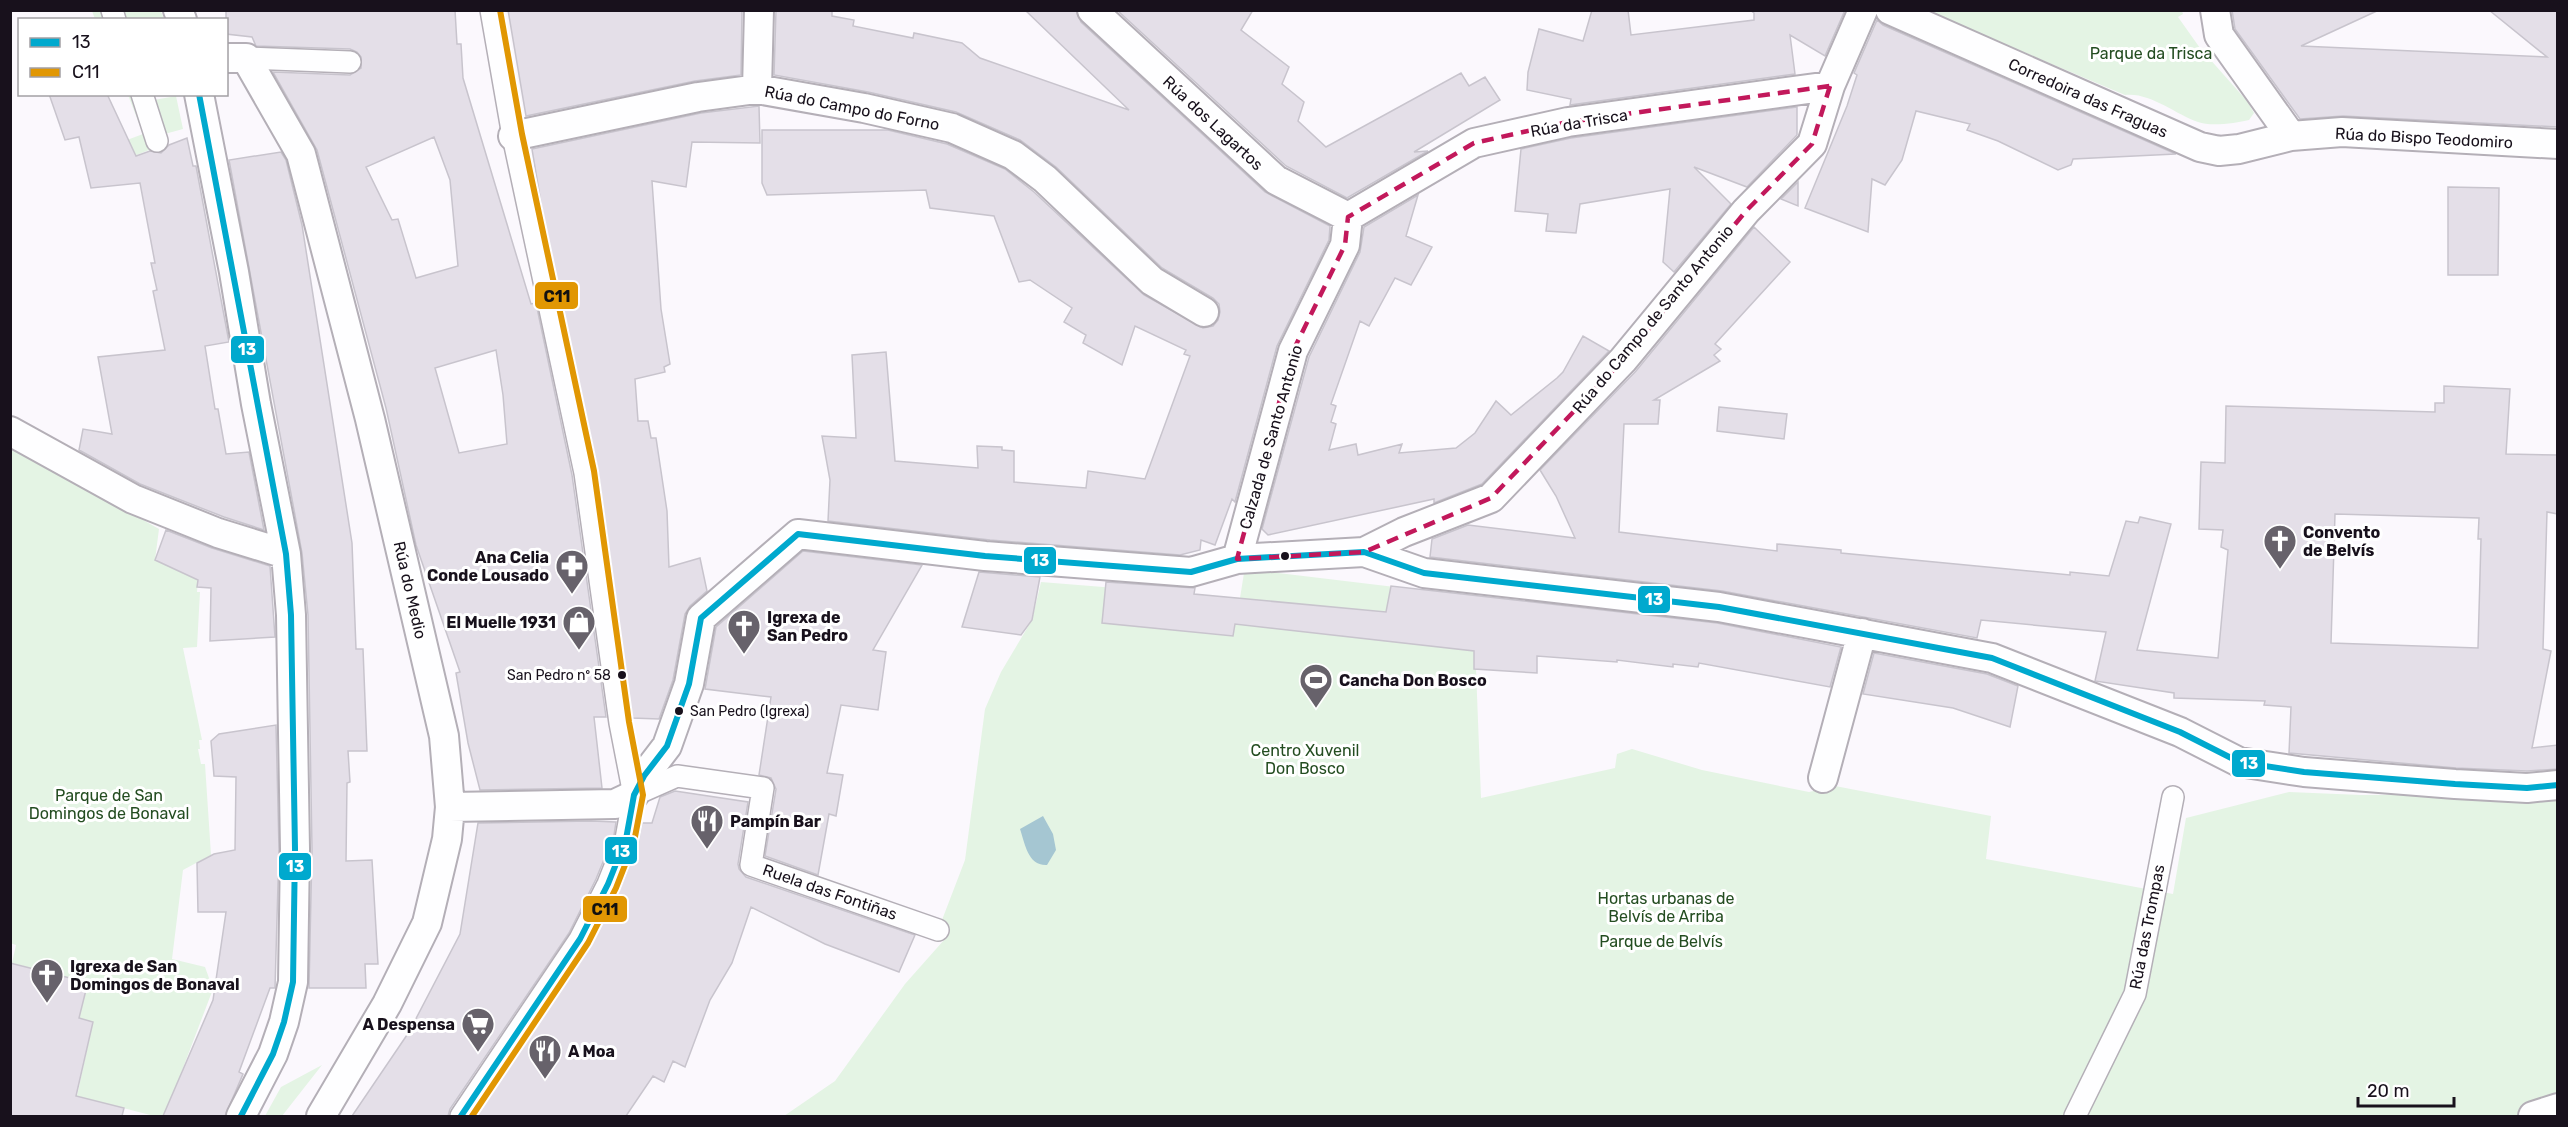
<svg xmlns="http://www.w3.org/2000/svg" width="2568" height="1127" viewBox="0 0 2568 1127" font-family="Rubik,sans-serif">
<rect width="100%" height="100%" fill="#fbf8fd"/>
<path fill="#e4f4e4" d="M92,11H161L164,19H95Z
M1932,11H2182L2183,14L2178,17L2200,48L2247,101L2254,113L2249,120C2236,123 2211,127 2198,122C2175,114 2150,92 2125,95L1936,15Z
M128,95H151L154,100L176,96L183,129L150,138L154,148L134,156L127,140L143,134Z
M10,442L38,460L159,529L155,560L198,580L197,592H200L197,647L183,648L202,740H199L200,749H198L201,764H205L211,855L183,870L172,959L205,967L213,989L175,1089L168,1116H154L77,1096L93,1022L79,1018L86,990L72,987L73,979L12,963L16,945L10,943Z
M1262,571L1478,597L1474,637V669H1476L1481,798L1615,768L1617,754L1632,749L1702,770L1809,792L1835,786L1991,816L1986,859L2173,894L2186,818L2289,792L2361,795L2557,794V1116H784L835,1081L905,984L944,940L939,922L942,920L965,860L985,709L1001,672L1032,620L1041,582L1240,598L1244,573Z
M322,1065L282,1116H265L281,1087Z"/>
<path fill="#a5c6d2" d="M1043,816L1053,834L1056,850L1047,865C1028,866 1025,844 1020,829Z"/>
<path fill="#e4dfe8" stroke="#c8c4cd" stroke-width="1.5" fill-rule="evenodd" d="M226,10H455L457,44H461L463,78L531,304L536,303L572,475L606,717H594L602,788L480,790L468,743L456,673L460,672L416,545L386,408L317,150L273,72L350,75L361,68V57L357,52L350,49L256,46L252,37L226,34ZM434,137L450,180L458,266L416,278L398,219L392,220L366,167ZM496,350L503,395L507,444L459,453L435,368Z
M508,10H742L741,75L695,81L526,116Z
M776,10H832V16L854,20L853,26L913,38L914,33L962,43L980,58L1129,110L1025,10H1076L1081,22L1265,192L1330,226L1329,240L1277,346L1235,502L1232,499L1215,545L1201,540L1200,550L1180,555L990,540L828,521L830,480L822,436L856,438L852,355L886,352L895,461L978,468L977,446L1002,447V450L1014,451V482L1086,488L1088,471L1145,479L1190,356L1184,354L1186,350L1135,326L1122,365L1083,343L1086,335L1064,322L1072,308L1030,280L1019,282L994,216L930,208L926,190L767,195L762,183V130H888L947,144L1005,169L1034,192L1144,295L1203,328L1213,326L1218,320L1220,312L1219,304L1213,298L1162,268L1056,167L1020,140L956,112L868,92L774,75Z
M1117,10H1253L1241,30L1289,67L1282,84L1304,102L1298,121L1326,147L1461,73L1469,86L1485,77L1500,100L1414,152L1428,151L1347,198L1286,166Z
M1592,10H1628L1631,35L1754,20V13L1750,10H1845L1825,56L1790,35L1795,74L1570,105L1571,99L1527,90L1528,72L1539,29L1583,41Z
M2232,10H2379L2301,46L2547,57L2489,10H2558V127L2343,116L2300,119L2235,29Z
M1877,20L1883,25L2176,154L2073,159L2071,165L2058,170L1998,141L1967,130L1970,124L1916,111L1902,160L1885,185L1872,179L1868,232L1805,208L1847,106L1857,75L1854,73Z
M49,94H107L136,156L150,151L161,153L169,145L187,138L193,166H196L229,342L205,346L215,409H218L226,454L249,452L264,530L224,517L140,484L79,450L83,429L112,434L98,357L165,350L153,291L157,290L151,263H155L140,183L91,188L79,137L65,140Z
M759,106L760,143L692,142L686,187L652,181L661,309L670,364L664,367L665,372L635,379L638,421H648L651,438H656L667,511L669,567L700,558L707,591L690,606L685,614L673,680L659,719L632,718L598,471L545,227L532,149L701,113Z
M1797,107V135L1747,187L1694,167L1731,204L1674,272L1663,262L1670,189L1580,204L1576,233L1546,231L1548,214L1515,211L1521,149L1571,138Z
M281,152L286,160L302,225L352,543L356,649H363L367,751H348L350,782L347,783L346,861L372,860L378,964H365L366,988H309L312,849L308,615L302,553L229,160Z
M1798,182V206L1781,199Z
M2448,187L2499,188L2498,275H2448Z
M1418,195L1406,236L1432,247L1411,285L1395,278L1369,326L1360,321L1331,404L1336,406L1331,422L1336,424L1329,450L1356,444L1358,455L1402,444L1399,453L1456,448L1475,433L1496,401L1511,415L1557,378L1563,372L1583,336L1609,351L1482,484L1434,503V499L1268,535L1262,529L1309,357L1360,252L1364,227Z
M1754,227L1790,262L1715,344L1721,349L1714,355L1720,361L1654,400H1660L1658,424H1624L1619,532L1777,551V544L1841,550V553L2070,575V572L2109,576L2126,521L2138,523L2140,517L2171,524L2137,650L2218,658L2228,550L2221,547L2223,530L2199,529L2201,462L2225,463L2226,406L2435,412V403H2444V386L2510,389L2506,454L2558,455V514L2547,512L2543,649L2551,651L2532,748L2558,745V769L2527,771L2456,768L2289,753L2291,707L2264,705L2265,701L2174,698V693L2095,681L2106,632L1981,620L1977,638L1722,591L1430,557L1432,539L1468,525L1575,538L1556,496L1540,470L1636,371ZM2335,514L2479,518L2478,539H2481L2478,648L2331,643Z
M1719,407L1787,414L1784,439L1717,431Z
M166,530L212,548L270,566L275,637L210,641L211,588L197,587L198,580L155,560Z
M803,551L922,565L873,650L886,652L878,710L841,705L827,773L843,775L836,816L829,814L818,875L765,856L776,789L771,778L759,775L771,697L705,689L716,627Z
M979,572L1040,577L1032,620L1021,635L962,627Z
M1106,582L1195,588L1194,594L1386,612L1391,586L1717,623L1841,647L1830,687L1699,663L1698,667L1673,664V667L1617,660V662L1537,656V673L1474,669V651L1235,624L1233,636L1102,623Z
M1874,653L1987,674L2018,686L2010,727L1953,708L1863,694Z
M276,725L279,849L275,988H270L239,1072L243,1074L225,1116H163L213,1000L226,912H198L197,863L214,854L235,850L236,777L214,776L211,741L219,734Z
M675,791L748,802L738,864L739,869L746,877L915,935L899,972L825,944L751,907L732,963L710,1000L685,1067L673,1061L664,1082L653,1076L626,1116H476L591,945L620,889L638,844L642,823H652L660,797Z
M591,821L616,822L614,835L596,879L569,933L450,1109L448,1116H352L409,1032L460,934L478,823Z
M10,963L74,979L72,987L86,990L79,1018L93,1022L76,1096L124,1108L122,1116H10Z"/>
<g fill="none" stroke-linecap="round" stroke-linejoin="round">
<g stroke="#b4afb7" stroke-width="24">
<path id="pedestrian" d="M112,10L115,20
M246,58L350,62
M142,94L157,141
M634,795L677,776L763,788L751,865L938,930
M461,1116L580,939L608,884L626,839L634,795L620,723L585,473L513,136L491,10
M2075,1116L2135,994L2173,797"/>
</g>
<g stroke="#b4afb7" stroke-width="32">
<path id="minor" d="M178,10L182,20
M1092,10L1276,180L1348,217
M1890,10L2200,147L2219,151L2239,149L2291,136L2342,132L2558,144
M2215,10L2219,35L2291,136
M226,58H246L301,154L370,419L444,736L450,807L447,839L427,923L387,1004L321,1116
M757,89L759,10
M199,94L234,272L256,404L286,554L291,615L295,849L293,982L284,1022L273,1054L241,1116
M513,136L698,97L757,89L864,108L952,128L1013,155L1045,179L1152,281L1204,312
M1348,217L1474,143L1568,122L1830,86
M10,431L133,499L218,533L286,554
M1364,552L1404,532L1491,498L1623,360L1746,211L1812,144L1830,86L1863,10
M1237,559L1293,351L1345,245L1348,217
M1823,778L1862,633
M450,807L615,804L634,795L644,776L667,746L689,684L701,618L798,534L985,556L1191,572L1237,559L1364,552L1424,573L1719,607L1992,658L2180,732L2239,762L2304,772L2455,784L2527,788L2558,785
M2533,1116L2558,1108"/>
</g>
<use href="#pedestrian" stroke="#fefeff" stroke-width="21"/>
<use href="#minor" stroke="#fefeff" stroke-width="28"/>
<g stroke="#fff" stroke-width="10">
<path id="bus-1" d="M199,94L286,554L291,615L295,849L293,982L284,1022L273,1054L241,1116
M461,1116L580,939L608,884L626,839L634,795L644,776L667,746L689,684L701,618L798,534L985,556L1191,572L1237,559L1364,552L1424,573L1719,607L1992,658L2180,732L2239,762L2304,772L2455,784L2527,788L2558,785"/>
</g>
<g stroke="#fff" stroke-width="10">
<path id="bus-2" d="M472,1116L588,943L616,888L634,842L643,795L629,722L594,471L522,134L500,10"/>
</g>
<use href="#bus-1" stroke="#00a9ce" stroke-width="6"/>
<use href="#bus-2" stroke="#e19703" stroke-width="6"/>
</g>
<path fill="none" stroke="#c2185b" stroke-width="4.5" stroke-dasharray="12 8" stroke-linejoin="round" d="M1830,86L1812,144L1746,211L1623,360L1491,498L1364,552L1237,559L1293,351L1345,245L1348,217L1474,143L1568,122Z"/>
<defs>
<g id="church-pin" transform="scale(1.725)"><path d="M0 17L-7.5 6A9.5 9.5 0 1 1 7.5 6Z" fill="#67626b" stroke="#fff"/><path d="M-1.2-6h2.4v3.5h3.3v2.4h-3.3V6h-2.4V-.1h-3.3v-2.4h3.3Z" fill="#fff"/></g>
<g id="pharmacy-pin" transform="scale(1.725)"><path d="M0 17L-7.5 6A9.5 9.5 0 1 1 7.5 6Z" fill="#67626b" stroke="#fff"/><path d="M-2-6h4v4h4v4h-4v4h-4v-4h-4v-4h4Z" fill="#fff"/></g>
<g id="shop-pin" transform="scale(1.725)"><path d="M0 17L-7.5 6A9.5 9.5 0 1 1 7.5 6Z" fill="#67626b" stroke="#fff"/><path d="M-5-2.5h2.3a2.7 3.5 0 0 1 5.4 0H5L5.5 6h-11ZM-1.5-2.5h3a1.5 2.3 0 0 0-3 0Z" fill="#fff"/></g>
<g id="stadium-pin" transform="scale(1.725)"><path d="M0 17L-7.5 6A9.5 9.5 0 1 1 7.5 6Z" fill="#67626b" stroke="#fff"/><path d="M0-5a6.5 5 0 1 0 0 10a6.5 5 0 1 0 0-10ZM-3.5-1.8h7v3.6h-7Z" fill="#fff"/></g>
<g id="restaurant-pin" transform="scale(1.725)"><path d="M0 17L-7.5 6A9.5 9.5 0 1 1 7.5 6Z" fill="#67626b" stroke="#fff"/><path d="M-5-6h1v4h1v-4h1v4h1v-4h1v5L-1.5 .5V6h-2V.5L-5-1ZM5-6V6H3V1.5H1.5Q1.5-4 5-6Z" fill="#fff"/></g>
<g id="supermarket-pin" transform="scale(1.725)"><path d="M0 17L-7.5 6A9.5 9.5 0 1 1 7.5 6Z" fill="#67626b" stroke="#fff"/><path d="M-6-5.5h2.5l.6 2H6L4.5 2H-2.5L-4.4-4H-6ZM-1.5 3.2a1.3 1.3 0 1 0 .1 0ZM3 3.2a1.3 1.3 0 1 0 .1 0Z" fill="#fff"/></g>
</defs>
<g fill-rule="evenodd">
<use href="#church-pin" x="2280" y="541"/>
<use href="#pharmacy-pin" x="572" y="566"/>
<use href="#shop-pin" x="579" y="622"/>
<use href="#church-pin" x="744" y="626"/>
<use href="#stadium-pin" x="1316" y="680"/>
<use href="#restaurant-pin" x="707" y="821"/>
<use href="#church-pin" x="47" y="975"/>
<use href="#supermarket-pin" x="478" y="1024"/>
<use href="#restaurant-pin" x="545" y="1051"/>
</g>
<g fill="#18111c" stroke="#fff" stroke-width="2">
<circle cx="1285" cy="556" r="5"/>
<circle cx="622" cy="675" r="5"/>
<circle cx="679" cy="711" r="5"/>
</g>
<g text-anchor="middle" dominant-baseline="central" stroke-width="6" stroke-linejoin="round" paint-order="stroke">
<g font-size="14" fill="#18111c" stroke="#fff" text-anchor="end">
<text x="611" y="675">San Pedro nº 58</text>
<text x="690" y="711" text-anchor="start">San Pedro (Igrexa)</text>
</g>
<g font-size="16" fill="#244d21" stroke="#fff">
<text x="2151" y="53">Parque da Trisca</text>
<text x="1305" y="750">Centro Xuvenil<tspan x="1305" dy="18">Don Bosco</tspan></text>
<text x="109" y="795">Parque de San<tspan x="109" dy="18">Domingos de Bonaval</tspan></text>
<text x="1666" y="898">Hortas urbanas de<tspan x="1666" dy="18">Belvís de Arriba</tspan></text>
<text x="1661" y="941">Parque de Belvís</text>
</g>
<g font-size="16" fill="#18111c" stroke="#fff">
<text transform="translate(2088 98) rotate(24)">Corredoira das Fraguas</text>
<text transform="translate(852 108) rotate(11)">Rúa do Campo do Forno</text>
<text transform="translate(1213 123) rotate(43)">Rúa dos Lagartos</text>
<text transform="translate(1579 123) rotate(-10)">Rúa da Trisca</text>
<text transform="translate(2424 138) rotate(3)">Rúa do Bispo Teodomiro</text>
<text transform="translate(1653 319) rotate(-50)">Rúa do Campo de Santo Antonio</text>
<text transform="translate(1271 437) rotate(-74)">Calzada de Santo Antonio</text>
<text transform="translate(410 590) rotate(77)">Rúa do Medio</text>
<text transform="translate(830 892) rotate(19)">Ruela das Fontiñas</text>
<text transform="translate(2147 927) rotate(-79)">Rúa das Trompas</text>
</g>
<g font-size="16" font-weight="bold" fill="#18111c" stroke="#fff" text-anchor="start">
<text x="2303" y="532">Convento<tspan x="2303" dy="18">de Belvís</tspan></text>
<text x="549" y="557" text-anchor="end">Ana Celia<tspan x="549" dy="18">Conde Lousado</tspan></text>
<text x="767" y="617">Igrexa de<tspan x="767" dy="18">San Pedro</tspan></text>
<text x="556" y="622" text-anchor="end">El Muelle 1931</text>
<text x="1339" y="680">Cancha Don Bosco</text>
<text x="730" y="821">Pampín Bar</text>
<text x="70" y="966">Igrexa de San<tspan x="70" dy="18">Domingos de Bonaval</tspan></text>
<text x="455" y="1024" text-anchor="end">A Despensa</text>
<text x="568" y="1051">A Moa</text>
</g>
</g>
<g stroke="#fff" stroke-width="2">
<rect x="534" y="281" width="45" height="29" rx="6" fill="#e19703"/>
<rect x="230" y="335" width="35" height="29" rx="6" fill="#00a9ce"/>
<rect x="1023" y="546" width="34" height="29" rx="6" fill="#00a9ce"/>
<rect x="1637" y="585" width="34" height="29" rx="6" fill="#00a9ce"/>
<rect x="2231" y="749" width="35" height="29" rx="6" fill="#00a9ce"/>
<rect x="604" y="836" width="34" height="29" rx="6" fill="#00a9ce"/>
<rect x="278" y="852" width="34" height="29" rx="6" fill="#00a9ce"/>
<rect x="582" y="895" width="46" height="28" rx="6" fill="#e19703"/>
</g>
<g font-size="16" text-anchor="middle" font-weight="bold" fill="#fff">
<text x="247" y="355">13</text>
<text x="1040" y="566">13</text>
<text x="1654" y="605">13</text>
<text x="2249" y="769">13</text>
<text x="621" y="857">13</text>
<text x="295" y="872">13</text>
</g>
<g font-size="16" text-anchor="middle" font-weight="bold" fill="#111">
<text x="557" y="302">C11</text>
<text x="605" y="915">C11</text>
</g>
<rect width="2568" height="1127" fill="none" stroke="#18111c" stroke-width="24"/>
<rect x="18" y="18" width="210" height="78" fill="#ffffff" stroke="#a3a0a4" stroke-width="1.5"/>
<rect x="30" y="38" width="30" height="9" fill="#00a9ce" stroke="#a3a0a4" stroke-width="1.5"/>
<text x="72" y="48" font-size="18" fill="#18111c">13</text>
<rect x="30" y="68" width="30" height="9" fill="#e19703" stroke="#a3a0a4" stroke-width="1.5"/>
<text x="72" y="78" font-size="18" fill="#18111c">C11</text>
<path d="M2358 1097v9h96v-9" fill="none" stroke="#18111c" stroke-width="3"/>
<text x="2367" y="1097" font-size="18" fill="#18111c" stroke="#ffffff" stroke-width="4.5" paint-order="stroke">20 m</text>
</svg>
